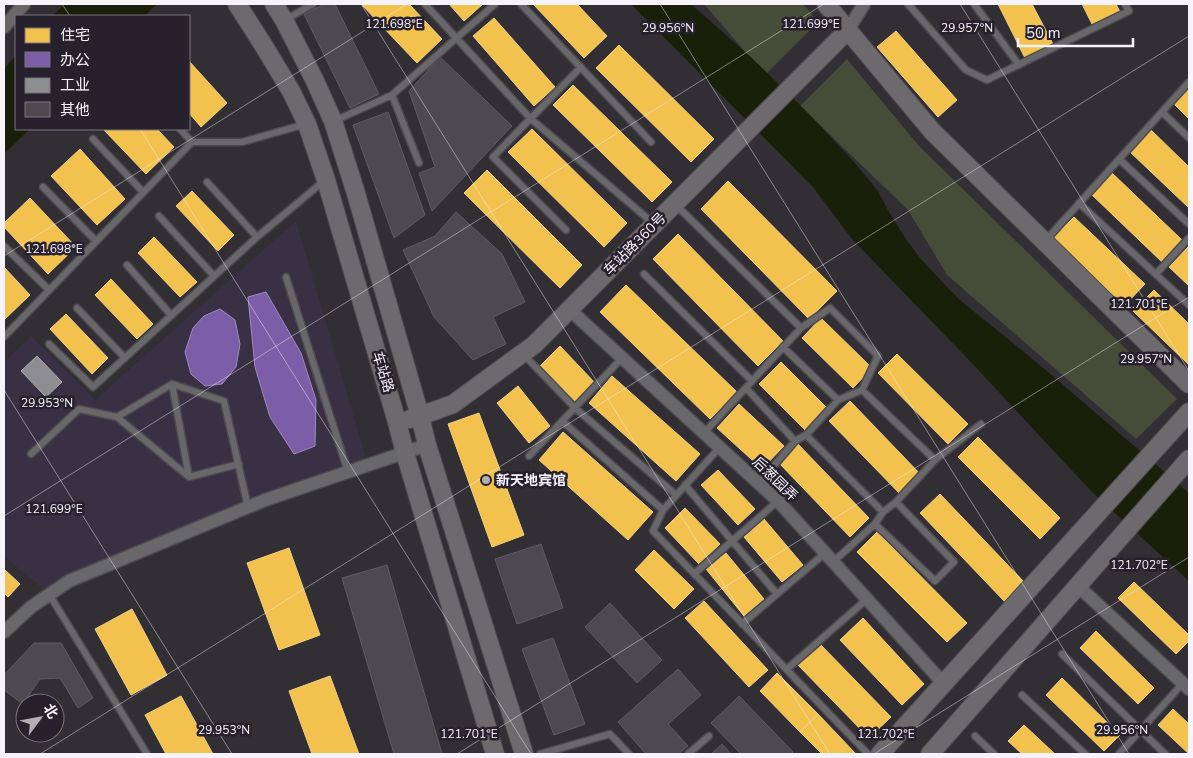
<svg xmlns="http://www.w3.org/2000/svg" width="1193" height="758" viewBox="0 0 1193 758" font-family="'Nunito Sans','Noto Sans SC',sans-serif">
<rect width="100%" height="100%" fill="#312e34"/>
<path fill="#393143" d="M296,221L368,465L248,507L49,594L4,556V363L31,336L95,400Z"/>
<path fill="#474c38" d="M704,4H803L818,22L765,75Z
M847,59L919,146L1177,399L1136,439L947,275L908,210L800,106Z"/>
<path fill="#1a1f0a" d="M64,4H157L144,16H53Z
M631,4H691L754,60L811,116L854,162L878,191L890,214L904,236L920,258L947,287L961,301L1041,366L1189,493V581L1092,492L969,360L852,239L813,187Z
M16,55V129H30L4,154V69Z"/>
<path fill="#f2c14e" stroke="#f3d082" d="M361,4H409L442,39L417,63Z
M449,4H483L464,21Z
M533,4H577L607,36L584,58Z
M998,4H1032L1054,46L1026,60Z
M1082,4H1116L1120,12L1093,26Z
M494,18L555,87L534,106L473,36Z
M896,31L957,100L938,117L877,47Z
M619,45L714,139L691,162L596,68Z
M189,61L227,103L201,127L189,113Z
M573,85L672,182L652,202L553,105Z
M1187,89L1189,91V119L1173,103Z
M103,129H157L174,147L146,174Z
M532,129L627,223L604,247L508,152Z
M1150,129L1189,167V208L1129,151Z
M80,149L125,199L97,225L51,176Z
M487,170L582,265L560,288L464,193Z
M1111,172L1182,240L1162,262L1091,194Z
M728,181L837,291L809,319L701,209Z
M192,191L234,235L218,251L176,206Z
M30,198L76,247L48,274L4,227V223Z
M1074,217L1145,284L1124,306L1053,238Z
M678,234L783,341L758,366L653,259Z
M154,237L197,282L180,297L138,253Z
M1189,246V286L1169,267Z
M4,267L30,295L4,320Z
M111,279L153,324L137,339L95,295Z
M626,285L737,392L710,419L600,312Z
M1154,290L1189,324V365L1133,311Z
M66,314L108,358L92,374L50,329Z
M821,318L872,368L853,388L802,338Z
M560,346L596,384L575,404L539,367Z
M897,354L968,424L948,444L878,373Z
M781,362L828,409L806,431L759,384Z
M612,376L700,454L676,481L589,403Z
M518,386L550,426L529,443L497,403Z
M850,401L924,478L904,498L829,421Z
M739,404L784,446L762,469L717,428Z
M479,413L524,535L492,547L448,424Z
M563,432L653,512L628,540L539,460Z
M978,437L1060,518L1040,539L958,457Z
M797,443L869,518L850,537L778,462Z
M718,470L755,509L738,525L701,485Z
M940,494L1025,583L1005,602L920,513Z
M685,508L720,544L699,564L665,528Z
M764,519L803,565L782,582L744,537Z
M877,532L967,623L947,642L857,552Z
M289,548L320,635L279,650L247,563Z
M654,550L694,589L674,609L635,570Z
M726,553L764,599L744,616L706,569Z
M4,569L20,584L8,597L4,593Z
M1134,582L1189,635V641L1176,654L1118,598Z
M704,601L768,670L749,687L685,618Z
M132,609L167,675L131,695L95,629Z
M863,618L924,684L902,705L840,640Z
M1096,631L1154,688L1138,704L1080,648Z
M818,642L891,717L869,738L796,663Z
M777,673L818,714L800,732L760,691Z
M330,676L359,754H312L289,691Z
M1062,678L1120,735L1104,751L1046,695Z
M181,696L213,754H166L145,715Z
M1173,709L1189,724V754L1158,725Z
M818,714L856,754H822L800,732Z
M1024,725L1055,754H1022L1008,741Z"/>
<path fill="#7b5ea7" stroke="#a08bc0" d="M266,292L301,353L316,400L315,446L294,454L270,417L255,367L248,297Z
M220,309L235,320L240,344L236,367L222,384L205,386L191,374L185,352L193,328L204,316Z"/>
<path fill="#8d8d92" stroke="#acacb2" d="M37,356L62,382L46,397L21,371Z"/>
<path fill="#4d4a4f" stroke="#5e5c61" d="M325,4H335L379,94L350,108L304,14Z
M440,57L512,126L432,211L419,173L435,167L409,91Z
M388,112L425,215L394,238L353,125Z
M456,212L502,254L525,302L493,317L506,344L473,360L434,317L403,250L435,236Z
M541,544L563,608L517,624L495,559Z
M387,565L442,754H394L342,578Z
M610,603L662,660L637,683L585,627Z
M553,638L585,724L554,735L522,649Z
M34,643H61L93,698L78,708L60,678L40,679L23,704L4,690V675Z
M678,669L701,695L668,724L688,746L678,754H646L618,722Z
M739,696L793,752L791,754H741L711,723Z
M722,744L731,754H711Z"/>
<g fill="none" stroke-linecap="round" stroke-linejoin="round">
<g stroke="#4d4a4f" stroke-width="9">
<path id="lane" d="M425,4L530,118L654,224
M521,4L651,142
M908,4L966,70L987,80L1129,11L1125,4
M974,4L1019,65
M285,20L313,4
M392,95L419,163
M1162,112L1189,138
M334,121L392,95L495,4
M180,129L192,142
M93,139L143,192
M1119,159L1189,224
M207,182L257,237
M43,187L96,241
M1079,203L1189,305
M676,205L801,328L704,433
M159,216L214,276
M566,230L493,157L581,67
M1046,240L1189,82
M4,246L49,290
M127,265L171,315
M644,274L752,381
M1156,274L1189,238
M286,277L348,472
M77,308L125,358
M4,337L192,142H242L306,124
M49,344L93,387L257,237L325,180
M783,347L838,400
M524,355L575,408L676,495
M172,384L224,401L248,507
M746,388L795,441
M862,390L935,460L981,424
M562,421L663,510
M806,435L883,512
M720,447L663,510L653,531L868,754
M31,454L79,409L117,417
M529,456L622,358
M189,477L172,384L117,417L189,477L239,464
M759,483L795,441L806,435L838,400L862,390L878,356L830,308L801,328
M685,485L777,594
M875,524L935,581L954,562L896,502
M833,562L875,524L883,512L896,502L935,460
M694,574L778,501
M49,594L147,754
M742,624L825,553
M1062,654L1165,754
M787,669L867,599
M1022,695L1085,754
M975,736L994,754
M540,754L610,734L629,754
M688,754L709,736
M1119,754L1183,683"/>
</g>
<g stroke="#4d4a4f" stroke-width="15">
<path id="street" d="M4,27L24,4
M848,30L864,4
M570,310L778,501L944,684
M1078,586L1189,689
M4,632L31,607L69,581L265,500L427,445"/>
</g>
<g stroke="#4d4a4f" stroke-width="20">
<path id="secondary" d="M237,4L262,43L291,91L307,124L326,180L397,422L405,453L495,754
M274,4L284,20L315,81L333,121L355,190L420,416L427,445L524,754
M826,4L932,131L1189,384
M410,419L420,416L453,404L534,345L848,30
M880,754L1189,412
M930,754L1189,459"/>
</g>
<use href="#lane" stroke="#68676a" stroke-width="6"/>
<use href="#street" stroke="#68676a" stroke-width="12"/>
<use href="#secondary" stroke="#6c6a6d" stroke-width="18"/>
</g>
<path fill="none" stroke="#f6f3fb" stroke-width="1" stroke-opacity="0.45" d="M62,4L70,16M361,4L830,754M660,4L1129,754M960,4L1189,371M140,129L531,754M4,256L407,4M4,390L232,754M4,516L824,4M40,754L1189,36M457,754L1189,297M874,754L1189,557"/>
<circle fill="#b1aeb5" stroke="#26212d" stroke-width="2" cx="486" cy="480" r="5"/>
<g text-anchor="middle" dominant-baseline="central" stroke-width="5" stroke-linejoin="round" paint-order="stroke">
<g font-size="14" fill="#f6f3fb" stroke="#26212d">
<text transform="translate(635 244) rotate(-45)">车站路360号</text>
<text transform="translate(383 372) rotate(73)">车站路</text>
<text transform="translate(775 479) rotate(44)">后葱园弄</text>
</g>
<g font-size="14" font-weight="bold" fill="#f6f3fb" stroke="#26212d" text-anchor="start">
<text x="496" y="480">新天地宾馆</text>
</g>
</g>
<g font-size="12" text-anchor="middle" fill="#f6f3fb" stroke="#26212d" stroke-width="5" stroke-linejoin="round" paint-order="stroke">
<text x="394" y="28">121.698°E</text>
<text x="811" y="28">121.699°E</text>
<text x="668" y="32">29.956°N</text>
<text x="967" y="32">29.957°N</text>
<text x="54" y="253">121.698°E</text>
<text x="1139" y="308">121.701°E</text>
<text x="1146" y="363">29.957°N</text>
<text x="47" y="407">29.953°N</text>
<text x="54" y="513">121.699°E</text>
<text x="1139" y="569">121.702°E</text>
<text x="224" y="734">29.953°N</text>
<text x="1122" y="734">29.956°N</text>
<text x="469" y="738">121.701°E</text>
<text x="886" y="738">121.702°E</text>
</g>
<rect width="1193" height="758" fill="none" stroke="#f6f3fb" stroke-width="10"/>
<rect x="15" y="15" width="175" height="115" fill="#26212d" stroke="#79757f"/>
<rect x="25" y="28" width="25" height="15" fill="#f2c14e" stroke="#79757f"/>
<text x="60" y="40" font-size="15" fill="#f6f3fb">住宅</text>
<rect x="25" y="52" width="25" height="15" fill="#7b5ea7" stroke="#79757f"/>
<text x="60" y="65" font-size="15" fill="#f6f3fb">办公</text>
<rect x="25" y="78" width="25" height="15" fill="#8d8d92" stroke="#79757f"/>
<text x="60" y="90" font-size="15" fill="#f6f3fb">工业</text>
<rect x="25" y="102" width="25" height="15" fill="#4d4a4f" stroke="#79757f"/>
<text x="60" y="115" font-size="15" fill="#f6f3fb">其他</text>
<g transform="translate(40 718) rotate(58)"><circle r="24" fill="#26212d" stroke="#79757f"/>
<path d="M0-4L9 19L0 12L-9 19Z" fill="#b1aeb5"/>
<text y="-8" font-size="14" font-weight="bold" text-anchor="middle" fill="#f6f3fb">北</text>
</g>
<path d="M1018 38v8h115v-8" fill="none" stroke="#f6f3fb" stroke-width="2.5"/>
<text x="1026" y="38" font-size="15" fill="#f6f3fb" stroke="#26212d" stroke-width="4" paint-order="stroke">50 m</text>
</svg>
